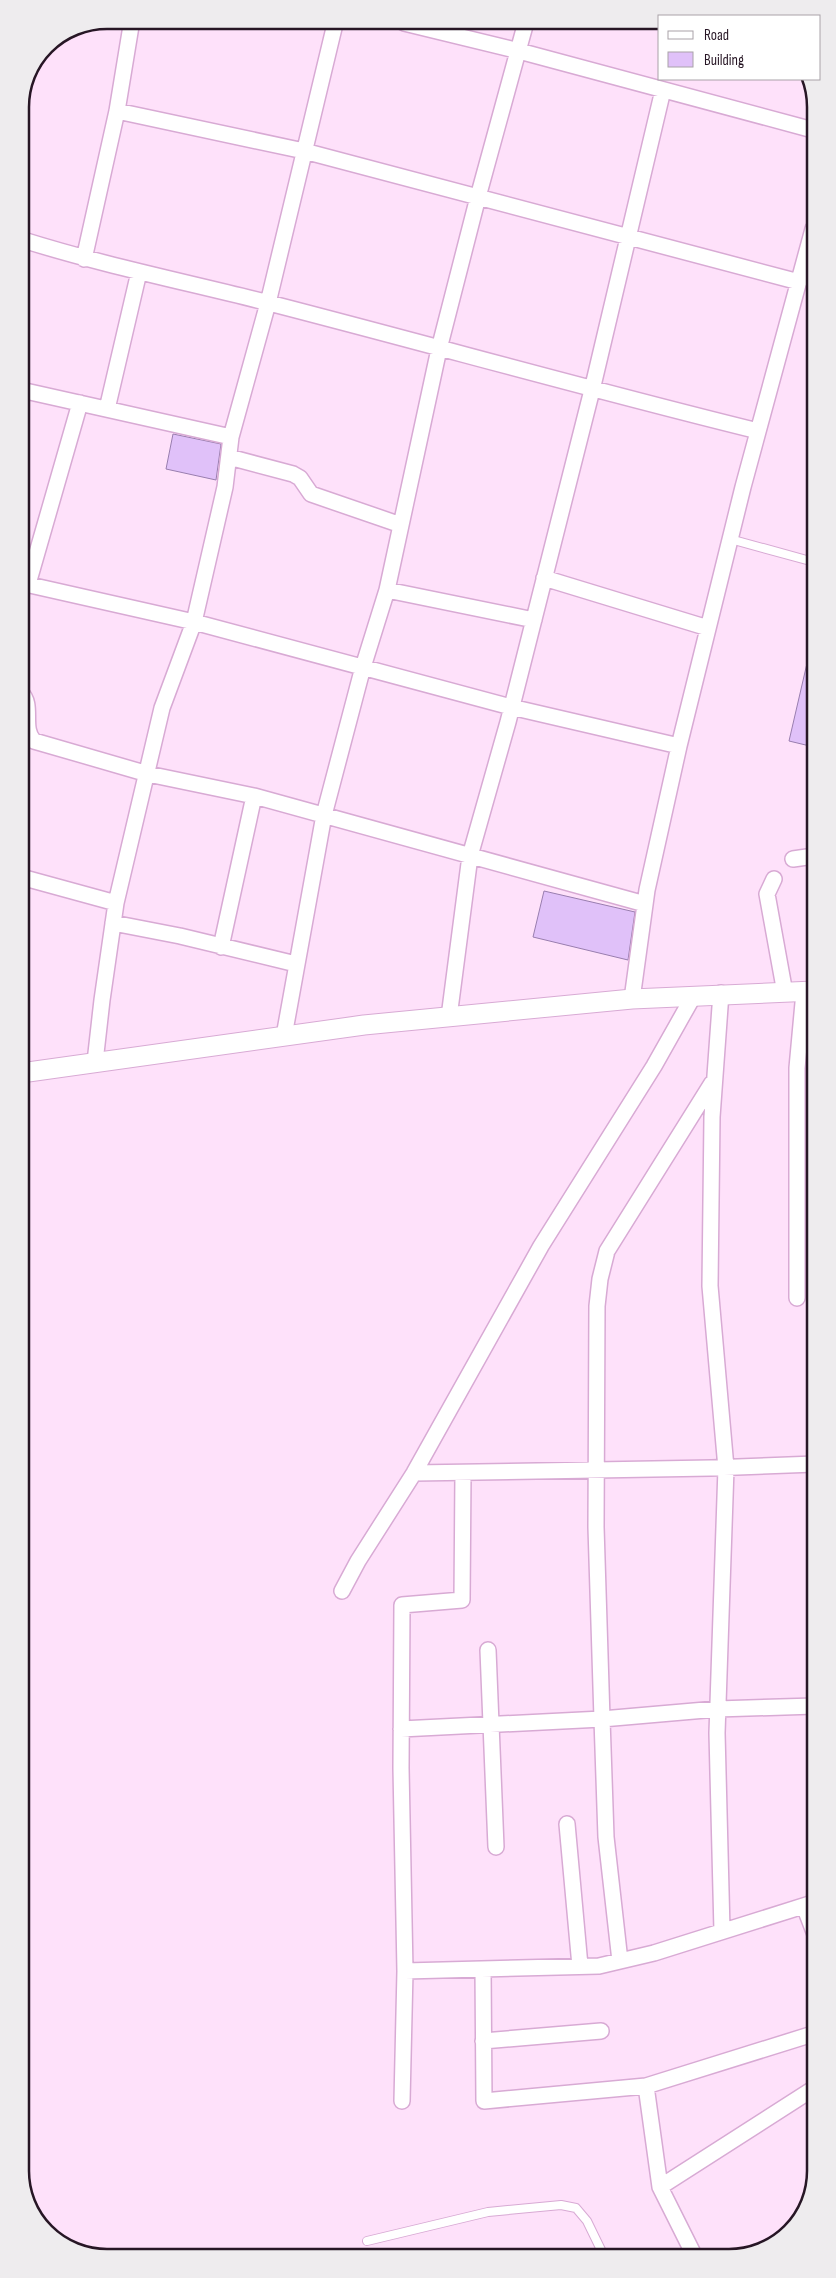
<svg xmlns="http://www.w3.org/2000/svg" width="836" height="2278" viewBox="0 0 836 2278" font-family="'Sofia Sans Condensed',sans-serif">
<rect width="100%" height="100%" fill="#fee1fa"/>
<path fill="#e0c1f9" stroke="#997eaf" d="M173,434L221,444L216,480L166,469Z
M808,659H814V747L789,741Z
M544,891L635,912L628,960L533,937Z"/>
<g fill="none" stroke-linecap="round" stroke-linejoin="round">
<g stroke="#d8aad4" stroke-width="10">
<path id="service" d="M730,539L814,562
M367,2241L488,2212L561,2205L576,2208L587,2221L604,2256"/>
</g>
<g stroke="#d8aad4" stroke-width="18">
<path id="minor" d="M404,23L519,51L813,130
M117,111L304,151L799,282
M20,239C102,265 186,282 269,303C432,345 595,391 758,431
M84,259L117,111L131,26
M21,390L231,437
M107,409L139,272
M229,457L293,474L300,478L311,494L401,525
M544,578L708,628
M21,583L194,622L511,707L679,746
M28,584L80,403
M387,590L534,620
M21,693C34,705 21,728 34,741L148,774L254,796L645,904
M793,859L814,856
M21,877L116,903
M774,879L767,894L785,993
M113,923L180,936L296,964
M221,947L254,796
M721,993L712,1117L710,1286L726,1468L717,1733L722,1931
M632,999L647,890L679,746L743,487L813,229
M449,1017L470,856L508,722L592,390L663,90
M284,1036L324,815L363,667L387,590L439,349L478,197L526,22
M95,1062L102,1000L116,903L162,708L194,622L225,487L231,437L268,303L335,24
M797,1298V1068L804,992
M414,1473L711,1468L815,1464
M463,1473L462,1600L402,1605L401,1768L405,1971L599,1966L654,1953L816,1902
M342,1591L358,1561L414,1473L541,1246L654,1066L694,995
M488,1650L496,1847
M401,1729L602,1719L717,1709L815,1706
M567,1824L580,1966
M814,1902L816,1885
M804,1906L816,1937
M620,1961L606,1837L602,1719L596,1527L597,1306L600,1279L607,1251L712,1083
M483,1969L484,2101L646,2086L816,2033
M483,2041L601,2031
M646,2086L660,2187L694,2255
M402,2101L405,1971
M660,2187L816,2087"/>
</g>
<g stroke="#d8aad4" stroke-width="21">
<path id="tertiary" d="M21,1073L364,1025L632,999L814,991"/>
</g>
<use href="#service" stroke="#fff" stroke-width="8"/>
<use href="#minor" stroke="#fff" stroke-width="15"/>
<use href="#tertiary" stroke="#fff" stroke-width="19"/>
</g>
<path d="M0 0H836V2278H0ZM107 29H729A78 78 0 0 1 807 107V2171A78 78 0 0 1 729 2249H107A78 78 0 0 1 29 2171V107A78 78 0 0 1 107 29Z" fill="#eeecee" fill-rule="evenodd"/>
<path fill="none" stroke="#271625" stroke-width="2.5" d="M107 29H729A78 78 0 0 1 807 107V2171A78 78 0 0 1 729 2249H107A78 78 0 0 1 29 2171V107A78 78 0 0 1 107 29Z"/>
<rect x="658" y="15" width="162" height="65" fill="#ffffff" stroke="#a9a2a8"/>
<rect x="668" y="31" width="25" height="8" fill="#ffffff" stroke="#a9a2a8"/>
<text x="704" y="40" font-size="15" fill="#271625">Road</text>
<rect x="668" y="52" width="25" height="15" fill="#e0c1f9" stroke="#a9a2a8"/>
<text x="704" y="65" font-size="15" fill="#271625">Building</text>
</svg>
